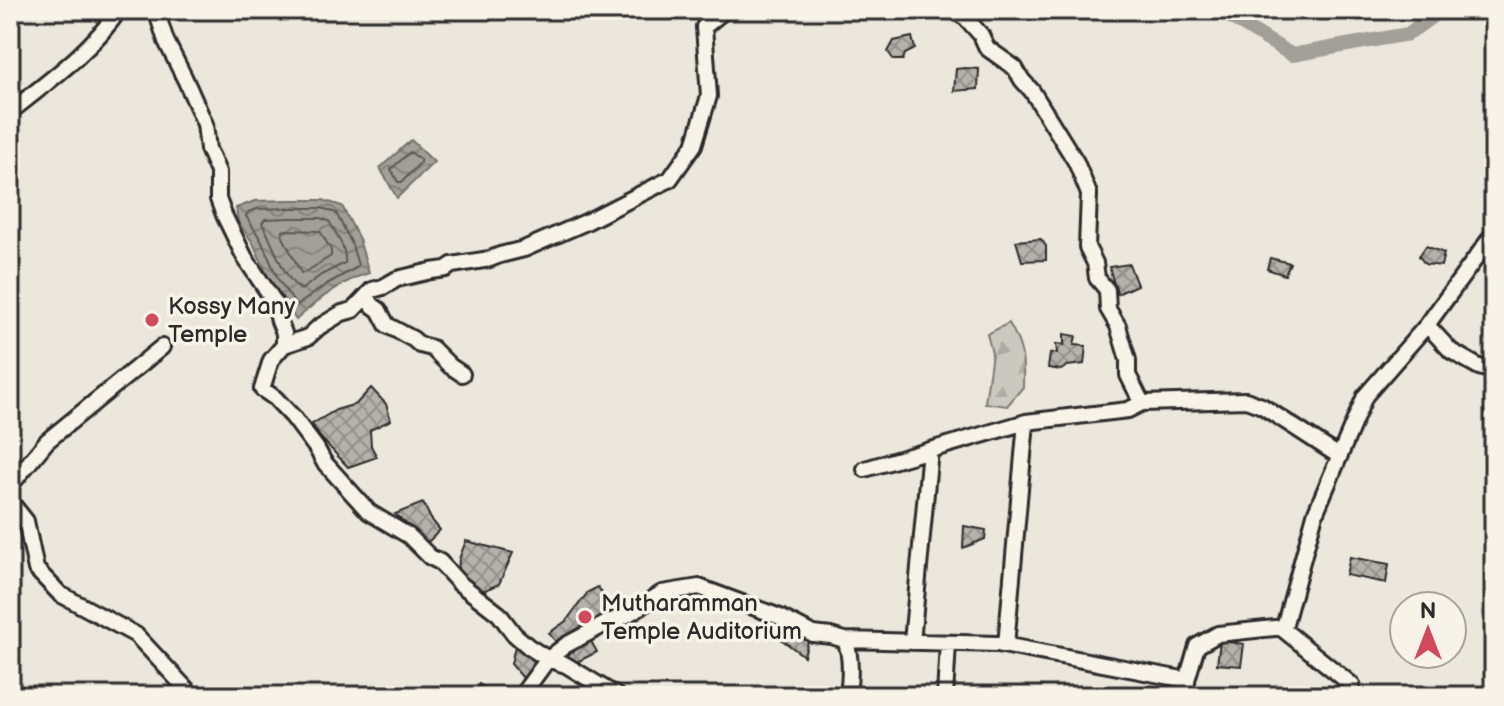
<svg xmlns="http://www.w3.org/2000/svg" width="1504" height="706" viewBox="0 0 1504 706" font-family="'Balsamiq Sans',sans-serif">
<defs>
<pattern id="forest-firs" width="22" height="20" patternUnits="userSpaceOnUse" patternTransform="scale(2)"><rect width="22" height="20" fill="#cbc8bf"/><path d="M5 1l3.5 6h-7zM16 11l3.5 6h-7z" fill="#aeaca4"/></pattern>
<pattern id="water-waves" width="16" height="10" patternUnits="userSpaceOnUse" patternTransform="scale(2)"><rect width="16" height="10" fill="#a29f98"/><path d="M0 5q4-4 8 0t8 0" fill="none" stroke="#84827c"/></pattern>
<pattern id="building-cross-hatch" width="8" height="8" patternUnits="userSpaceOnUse" patternTransform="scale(2)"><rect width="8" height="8" fill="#b5b2ab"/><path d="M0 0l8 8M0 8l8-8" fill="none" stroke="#93918b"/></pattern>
</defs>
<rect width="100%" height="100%" fill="#ebe7dd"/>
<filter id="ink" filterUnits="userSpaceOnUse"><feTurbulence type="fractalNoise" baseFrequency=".0125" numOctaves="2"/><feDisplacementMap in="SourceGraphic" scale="16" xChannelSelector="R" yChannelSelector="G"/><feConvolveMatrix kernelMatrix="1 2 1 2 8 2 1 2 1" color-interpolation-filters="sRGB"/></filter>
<g filter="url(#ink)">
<path fill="url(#forest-firs)" stroke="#7b7a75" stroke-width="2" d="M1009,323C1023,347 1024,360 1023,387L1007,406L985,403L992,353L987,334Z"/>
<path fill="url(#water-waves)" stroke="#72716c" stroke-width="2" d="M411,140L434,162L397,198L380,168Z
M289,200H323L342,206L359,239L369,273C341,281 317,300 296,320L271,283L253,243L238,222L236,208L255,201Z"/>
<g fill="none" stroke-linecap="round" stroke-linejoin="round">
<path stroke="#5b5957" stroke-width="2" d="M410,152L420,159V163L402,182H398L391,169Z
M289,208H322L336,213L351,242L358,265L356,268L325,285L298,305L295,304L278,279L261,240L246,216L248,212L257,209Z
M289,218H320L329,221C336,234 347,249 345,263L321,275L301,290C283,279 273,242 262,223L265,219Z
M286,230L320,231L331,250V256L304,273H301L282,235L283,231Z"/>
<path stroke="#a29f98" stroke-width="14" d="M1219,10L1292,55L1408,34L1441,10"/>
</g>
<path fill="url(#building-cross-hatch)" stroke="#2b2b2b" stroke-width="2" d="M912,37L915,49L905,54L903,60H894L888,52L894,41Z
M965,68L979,69L978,89L954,91L956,69Z
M1041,239L1046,246V260L1022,261L1016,241Z
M1426,246L1444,253L1441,266L1425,264L1419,256Z
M1270,258L1290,263L1285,275L1267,269Z
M1129,264L1137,285L1117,294L1109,267Z
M1064,334L1076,336L1074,345L1086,346L1084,364L1067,366L1061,370L1048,368L1050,354L1057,353L1056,344L1064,345Z
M371,388L386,404L391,420L370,430L371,446L377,457L348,467L320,437L312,424L336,410L356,404Z
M423,503L431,519L440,530L427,543L395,514Z
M964,526L986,530L985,539L963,548Z
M466,541L513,553L499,584L483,591L468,582L458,572L459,559Z
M1350,557L1389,564L1386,583L1346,575Z
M598,587L607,601L608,614L556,642L549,633L566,621L588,592Z
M785,626L808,641L804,656L770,631Z
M587,634L597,652L577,662L556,653Z
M1220,641L1244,644L1241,666L1217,664Z
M515,646L536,659L529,685L511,664Z
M479,684L485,688L494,696H475Z"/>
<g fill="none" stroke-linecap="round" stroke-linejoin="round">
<g stroke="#2b2b2b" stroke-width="20">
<path id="street" d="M156,10L166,41L185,79L205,124L208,149L218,172V199L224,215L245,258L275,303L279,321L284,333V345L271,360L262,389L275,398L293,417L317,449L324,462L369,512L409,536L430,557L440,562L459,583L499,614L514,634L529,647L548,659L566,645L611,621L625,616L662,593L699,587L780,617L813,634L831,636L845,640C852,657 850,678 848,696
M953,10L966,18L981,35L987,48L1015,68L1022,80L1032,91L1076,162L1089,194L1087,247L1095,263L1097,278L1107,290L1108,309L1118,326L1128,360V375L1142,403
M10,112C49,81 91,51 119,10
M367,296L372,305L379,310L387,325L413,339L420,345L432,348L450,366L462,374
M1427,325L1451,351L1479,367L1494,371
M284,345L308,337L319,327L342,313L353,310L372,290L383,287L397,279L431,271L446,269L452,265L490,259L500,255L524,249L586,222L670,179L694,145L709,96L704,27L725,10
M865,469L1026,422L1128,410L1142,403L1246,400L1262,406L1339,456
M10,486L47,441L162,347
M10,501L26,521L36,569L60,594L136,635L193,696
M1280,627L1352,685L1349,696
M845,640L998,644L1187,680
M912,642L930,450
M1006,645L1026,422
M521,696L548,659L566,665L617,696
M945,696L948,643
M1187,696V680L1197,646L1218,634L1284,627L1315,514L1365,396L1427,325L1494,233"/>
</g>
<use href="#street" stroke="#f7f3e8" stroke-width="14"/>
</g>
</g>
<g fill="#d1495b" stroke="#f7f3e8" stroke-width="3">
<circle cx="152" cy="320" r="8"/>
<circle cx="585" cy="617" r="8"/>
</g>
<g text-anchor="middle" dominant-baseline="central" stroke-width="7" stroke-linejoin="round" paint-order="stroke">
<g font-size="24" fill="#2b2b2b" stroke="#f7f3e8" text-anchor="start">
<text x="168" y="306">Kossy Many<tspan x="168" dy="28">Temple</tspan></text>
<text x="601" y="603">Mutharamman<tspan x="601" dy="28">Temple Auditorium</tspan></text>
</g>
</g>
<rect width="1504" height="706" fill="none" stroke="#f7f3e8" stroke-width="40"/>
<rect x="20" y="20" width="1464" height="666" fill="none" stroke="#2b2b2b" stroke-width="3" filter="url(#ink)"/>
<g transform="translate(1428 630)"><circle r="38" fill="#f7f3e8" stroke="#a5a39c" stroke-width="2"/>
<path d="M0-6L14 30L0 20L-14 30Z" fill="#d1495b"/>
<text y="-12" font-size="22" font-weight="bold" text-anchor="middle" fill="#2b2b2b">N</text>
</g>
</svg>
